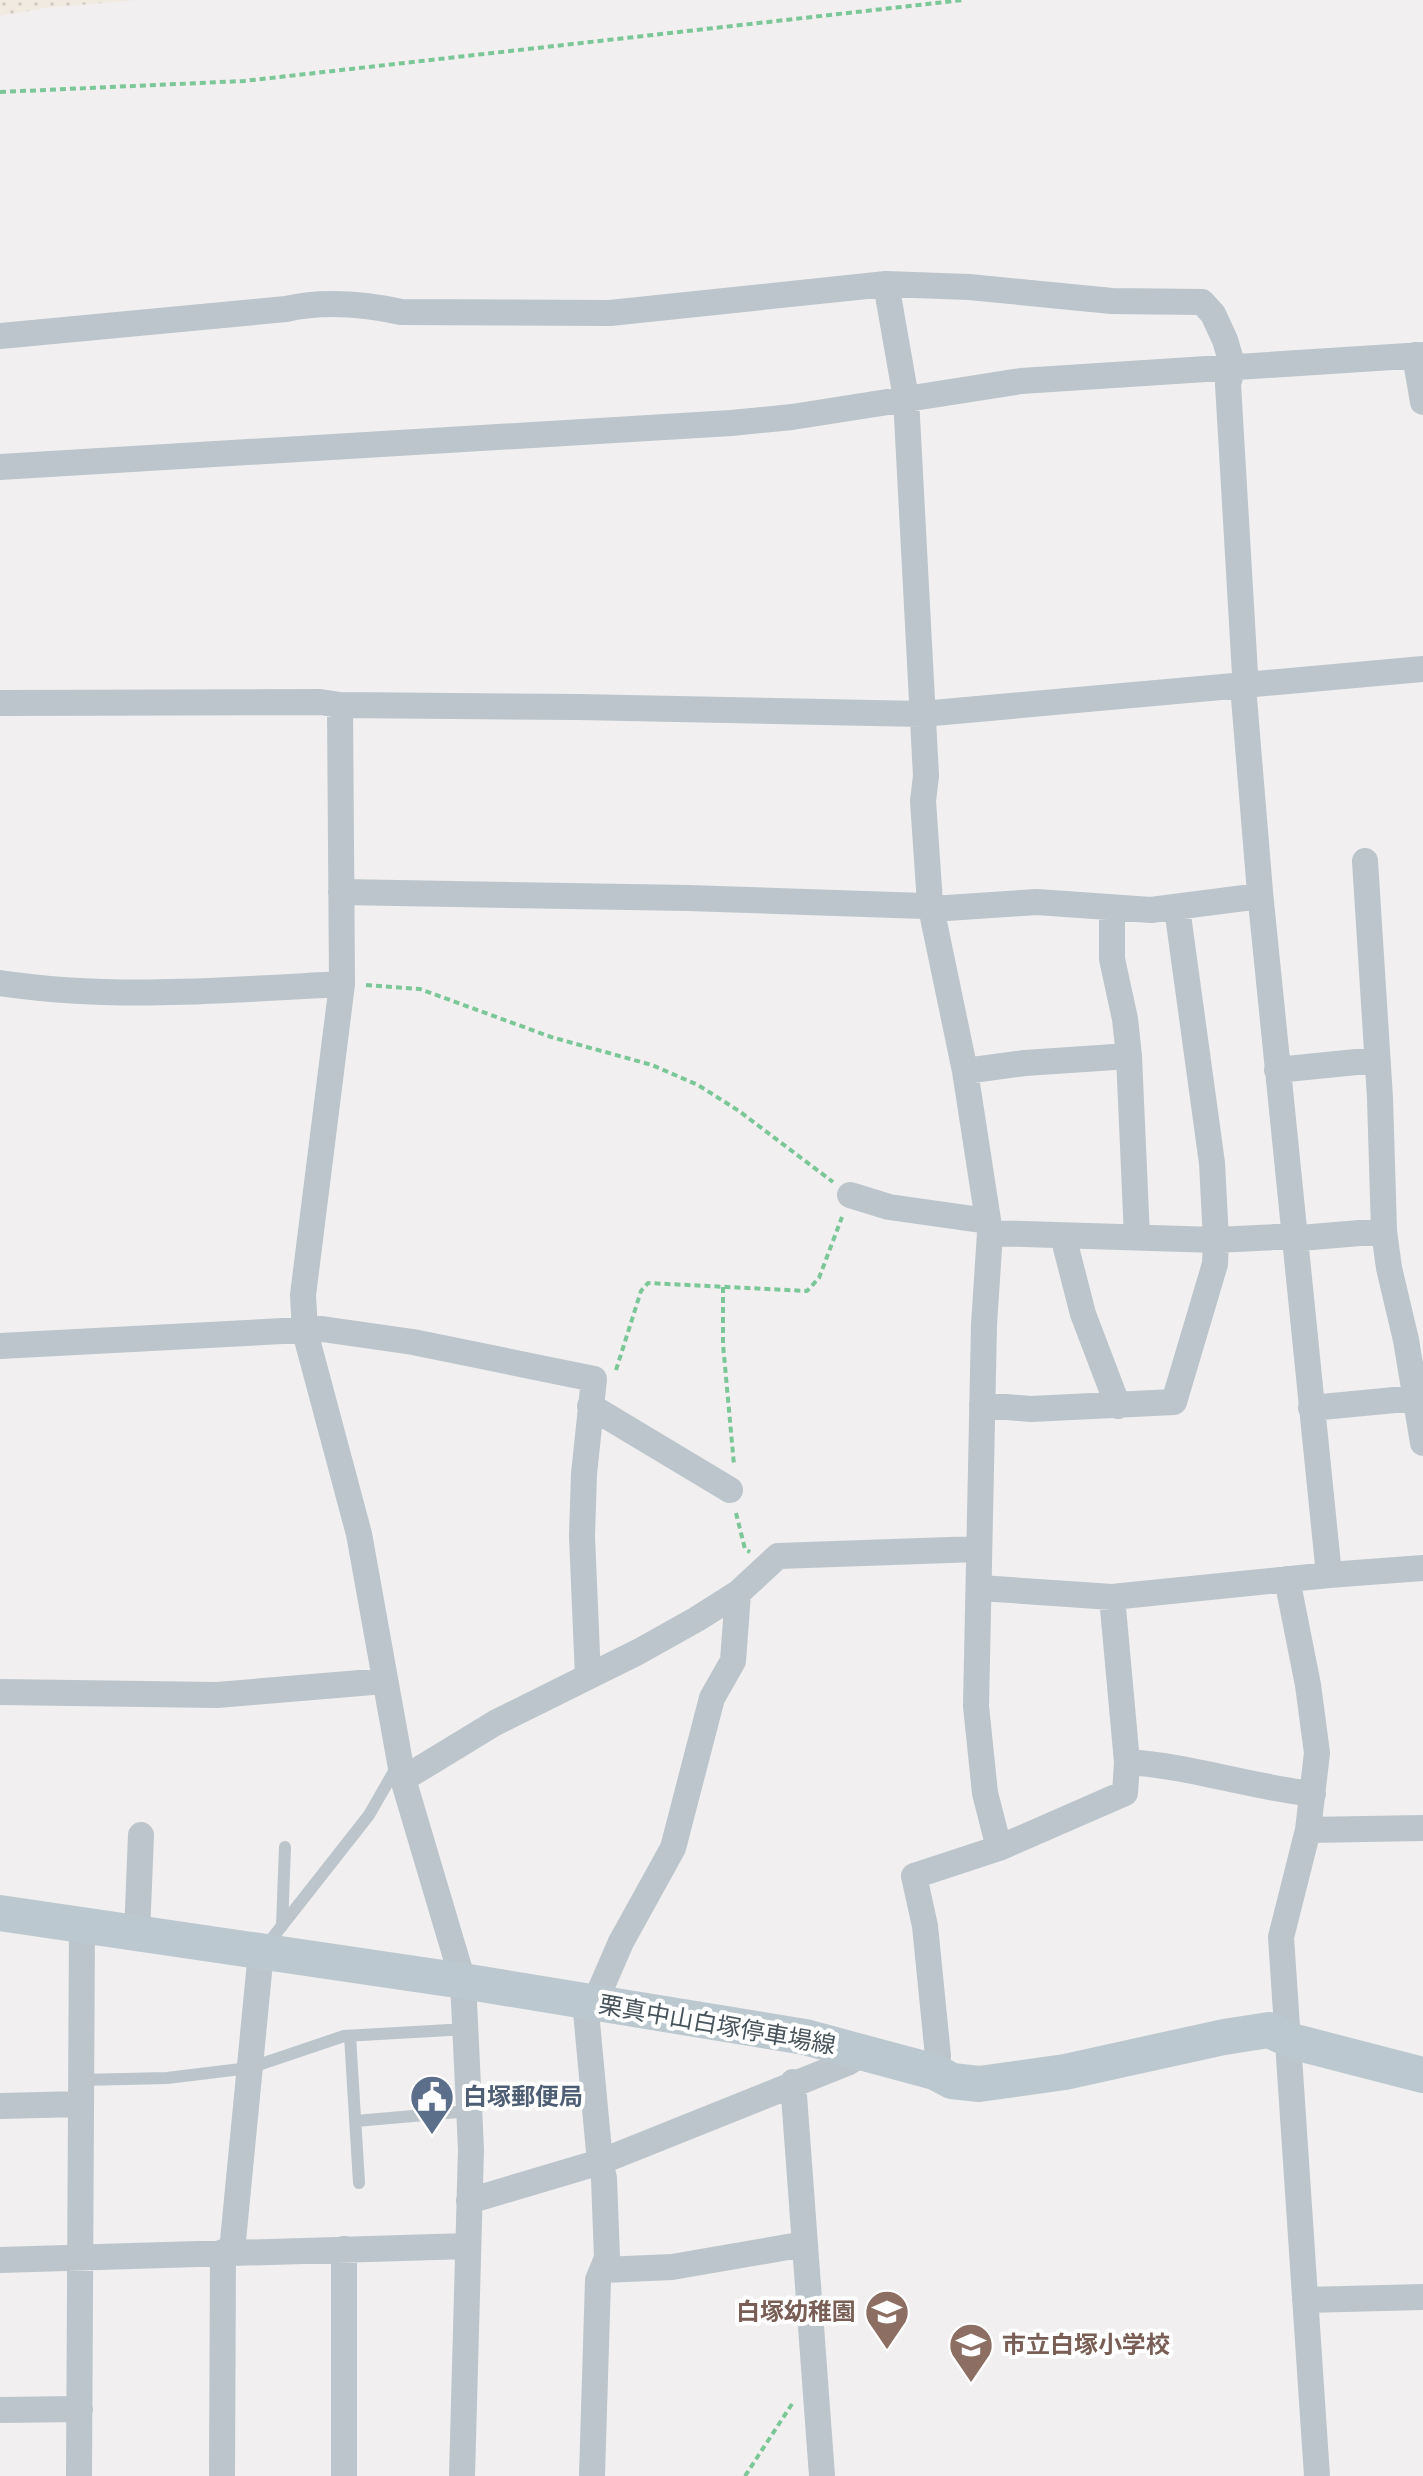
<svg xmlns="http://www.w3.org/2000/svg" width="1423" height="2476" viewBox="0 0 1423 2476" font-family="Signika,'Noto Sans JP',sans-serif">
<defs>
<pattern id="sand-dots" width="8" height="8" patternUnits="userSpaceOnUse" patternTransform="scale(2)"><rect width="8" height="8" fill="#f1eae1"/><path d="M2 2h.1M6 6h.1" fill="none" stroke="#d0cbc3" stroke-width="1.8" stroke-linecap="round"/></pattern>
</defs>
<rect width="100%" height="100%" fill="#f1efef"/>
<path fill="url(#sand-dots)" d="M0,0H137L45,8L0,16Z"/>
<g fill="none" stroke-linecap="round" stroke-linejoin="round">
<path stroke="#7bc798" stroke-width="4" stroke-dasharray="6 4" stroke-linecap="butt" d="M0,92L244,81L963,0
M366,985L420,989L551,1037L652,1065L698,1085L739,1111L833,1182
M723,1287V1344L734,1465
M616,1370L641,1291L648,1283L807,1291L819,1278L842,1217
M736,1513L745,1549L750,1552
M745,2476L792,2404"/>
<path stroke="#bbc5cb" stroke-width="12" d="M282,1926L285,1847
M266,1946L369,1815L396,1768
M350,2036L359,2183
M81,2080L167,2078L249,2068L344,2036L467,2029
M356,2121L470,2111"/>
<path stroke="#bbc5cb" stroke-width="26" d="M886,284L906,398L926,776L923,801L930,903L965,1071L990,1233L984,1325L976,1706L985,1793L999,1848
M0,336L286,309C322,301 364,304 401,312L610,313L886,284L969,287L1112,301L1202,302L1213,314L1225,340L1233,367L1228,384L1245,674L1243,686L1260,892L1329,1575
M1415,355L1423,402
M0,467L731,423L792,417L1021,381L1423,355
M0,703L320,702L340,705L578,707L922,714L1423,669
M340,705L342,984L303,1295L305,1332L359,1534L403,1779L463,1981L471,2149L462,2476
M1365,861L1380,1098L1384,1231L1389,1268L1406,1340L1423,1443
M341,892L688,898L924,906L930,903
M932,909L1037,902L1151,910L1260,896
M1112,909V959L1125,1019L1129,1056L1137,1237
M0,983C113,1000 229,990 342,984
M1277,1070L1376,1060
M965,1071L1025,1063L1129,1056
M850,1195L889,1207L988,1221
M990,1233L1216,1240L1212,1163L1177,908
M1063,1236L1083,1314L1118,1406
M0,1346L322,1329L413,1342L594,1379L584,1474L582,1536L588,1677
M982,1405L1031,1409L1174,1402L1215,1264L1216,1240L1295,1236L1300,1238L1384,1231
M590,1406L730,1490
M1311,1408L1416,1398
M1287,1579L1308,1685L1317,1753L1308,1830L1281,1937L1317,2476
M980,1588L1112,1597L1329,1575L1423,1568
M0,1692L217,1695L384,1681
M1127,1762C1190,1766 1251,1787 1313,1794
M403,1779L495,1723L638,1652L697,1619L738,1593L778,1556L978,1549
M1308,1830L1423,1828
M137,1934L141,1835
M585,2001L600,2162L604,2178L607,2258L598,2280L592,2476
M595,2002L621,1942L673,1848L712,1698L733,1661L738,1593
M935,2072L938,2056L925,1926L914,1876L999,1848L1125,1793L1127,1762L1112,1597
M793,2082L822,2476
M0,2106L81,2104
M469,2201L600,2162L847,2063L862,2054
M344,2249V2476
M232,2251L261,1952
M0,2260L468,2246
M603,2270L672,2267L805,2244
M1305,2300L1423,2297
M0,2410L80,2409
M79,2476L82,1926
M222,2476L223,2252"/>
<path stroke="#bcc8cf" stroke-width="36" d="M0,1913L463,1981L805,2037L935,2072L952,2081L979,2084L1065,2072L1224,2037L1269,2030L1295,2042L1423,2075"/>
</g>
<defs>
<g id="civic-pin" transform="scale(2.3)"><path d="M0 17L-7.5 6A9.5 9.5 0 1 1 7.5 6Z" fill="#5c6f8a" stroke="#fff"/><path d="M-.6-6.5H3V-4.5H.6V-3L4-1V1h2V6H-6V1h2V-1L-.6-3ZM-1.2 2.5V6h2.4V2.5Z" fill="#fff"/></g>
<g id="school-pin" transform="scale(2.3)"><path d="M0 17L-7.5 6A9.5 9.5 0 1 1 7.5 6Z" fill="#8d6e63" stroke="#fff"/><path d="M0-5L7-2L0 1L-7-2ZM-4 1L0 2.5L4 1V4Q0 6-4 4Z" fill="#fff"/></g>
</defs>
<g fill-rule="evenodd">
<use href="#civic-pin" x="432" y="2097"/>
<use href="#school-pin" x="887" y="2312"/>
<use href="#school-pin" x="971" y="2345"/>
</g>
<g text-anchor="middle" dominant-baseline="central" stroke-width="8" stroke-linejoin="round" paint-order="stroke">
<g font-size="24" fill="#48545b" stroke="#fff">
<text transform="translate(717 2025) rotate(10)">栗真中山白塚停車場線</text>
</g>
<g font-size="24" font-weight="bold" fill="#4e5e75" stroke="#fff" text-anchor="start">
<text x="463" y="2097">白塚郵便局</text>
</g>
<g font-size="24" font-weight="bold" fill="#785e54" stroke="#fff" text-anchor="end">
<text x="856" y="2312">白塚幼稚園</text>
<text x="1002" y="2345" text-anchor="start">市立白塚小学校</text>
</g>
</g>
</svg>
